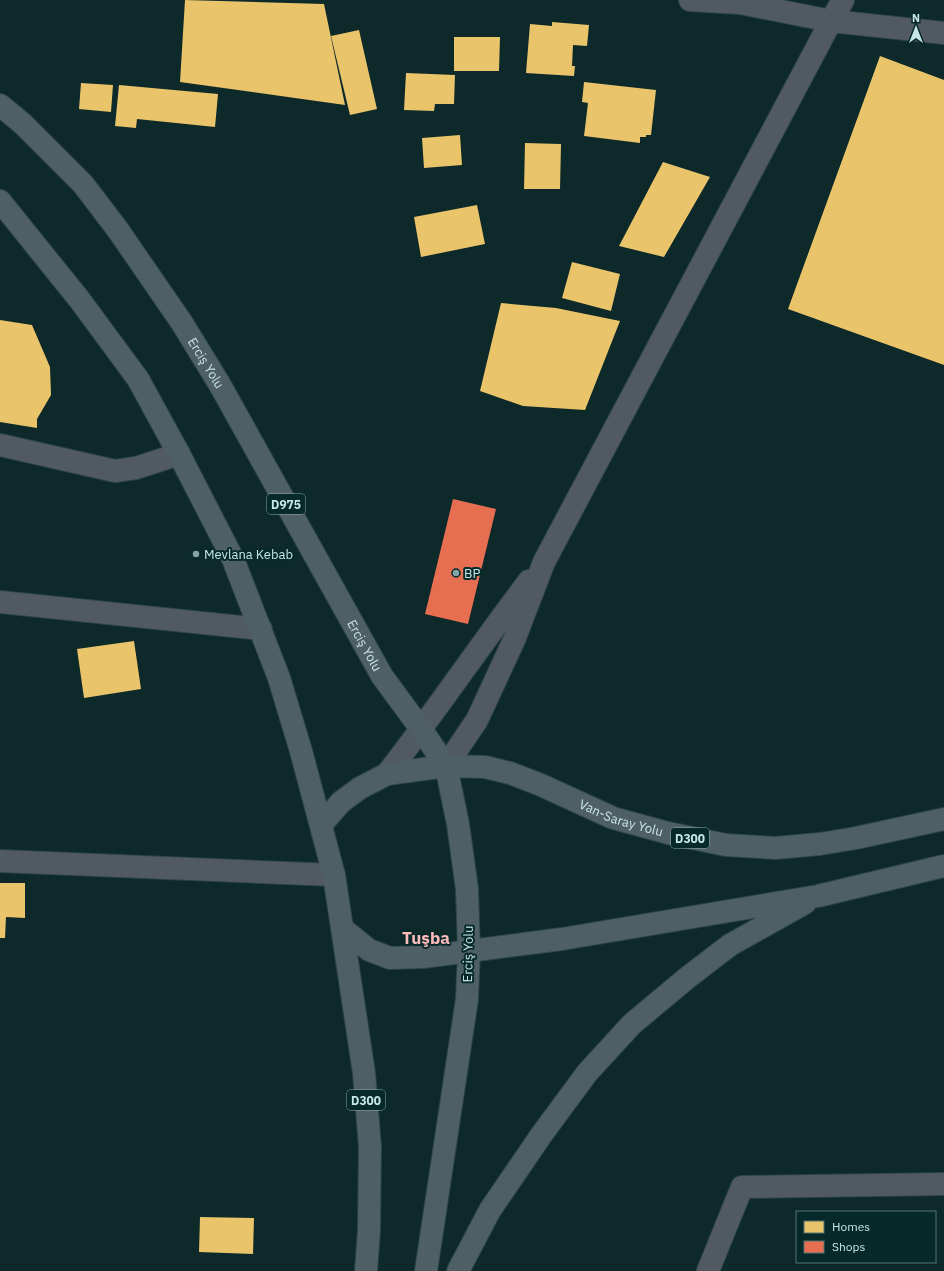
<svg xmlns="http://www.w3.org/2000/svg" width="944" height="1271" viewBox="0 0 944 1271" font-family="'IBM Plex Sans',sans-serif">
<rect width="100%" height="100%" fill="#0d292a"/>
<path fill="#e9c46a" d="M185,0L324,4L345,105L180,82Z
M552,22L589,25L587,46L573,45L572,66H575L574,76L526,73L530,24L552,26Z
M359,30L377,109L350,115L331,36Z
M454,37H500L499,71H454Z
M880,56L944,80V365L788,309Z
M406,73L455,75L454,104H435L434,111L404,110Z
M584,82L656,90L651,135H646V137H640V143L584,136L588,103L582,102Z
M81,83L113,85L111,112L79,109Z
M119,85L218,94L215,127L137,119L136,128L115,126Z
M460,135L462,165L424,168L422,138Z
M525,143L561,144L560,189H524Z
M663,162L710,177L664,257L619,246Z
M477,205L485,244L421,257L414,217Z
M572,262L620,274L611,311L562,298Z
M501,303L556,308L620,321L585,410L523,406L480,391Z
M0,320L32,325L50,367L51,395L37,419V428L0,422Z
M134,641L141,689L84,698L77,649Z
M0,883H25V918L6,917L5,938H0Z
M200,1217L254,1218L253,1254L199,1252Z"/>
<path fill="#e76f51" d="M453,499L496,509L468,624L425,614Z"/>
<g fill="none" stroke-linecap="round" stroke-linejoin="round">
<g stroke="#2d4546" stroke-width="24">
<path id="minor" d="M690,0L740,3L831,21L944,33
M0,445L115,471L136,468L179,454
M0,602L261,629
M446,766L477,720L514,640L544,562L831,21L843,0
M387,774C436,711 481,644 529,581
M0,861L334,875
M708,1271L742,1187L944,1184"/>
</g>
<g stroke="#2d4546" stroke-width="24">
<g id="highway">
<path id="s1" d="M0,105L23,124L83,184L118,230L182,323L220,385L382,676L421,729L446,766L458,824L467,889L469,951L467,999L426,1271"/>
<path d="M0,201L79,299L138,379L179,454L233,559L279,678L301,751L334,875L364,1073L370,1147L369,1230L366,1271"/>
<path id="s2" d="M321,825L341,802L360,788L387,774L446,766L485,767L510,773L541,785L613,818L668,833L726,845L775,848L820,844L856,838L944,819"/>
<path d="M343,929L369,950L390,958L423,957L562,939L818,896L944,866"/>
<path d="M458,1271L490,1210L542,1134L587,1073L632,1024L687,978L730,945L805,903"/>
</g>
</g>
<use href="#minor" stroke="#525a61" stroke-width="22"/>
<use href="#highway" stroke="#4f5f66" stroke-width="22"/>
</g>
<g fill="#86a3a4" stroke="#07292a" stroke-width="1.5">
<circle cx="196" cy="554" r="4"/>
<circle cx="456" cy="573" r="4"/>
</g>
<g text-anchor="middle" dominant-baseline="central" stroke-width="4" stroke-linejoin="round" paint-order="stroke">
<g fill="#07292a" stroke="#8dadae" stroke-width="1">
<rect x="267" y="494" width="38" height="20" rx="3"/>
<rect x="671" y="828" width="38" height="20" rx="3"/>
<rect x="347" y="1090" width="38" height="20" rx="3"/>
</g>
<g font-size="12" font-weight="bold" fill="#c7e5e6">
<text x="286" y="504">D975</text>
<text x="690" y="838">D300</text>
<text x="366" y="1100">D300</text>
</g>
<g font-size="13" fill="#c7e5e6" stroke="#07292a">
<text stroke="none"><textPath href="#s1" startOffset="332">Erciş Yolu</textPath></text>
<text stroke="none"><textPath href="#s1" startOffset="656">Erciş Yolu</textPath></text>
<text stroke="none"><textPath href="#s2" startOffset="329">Van-Saray Yolu</textPath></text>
<text transform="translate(468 954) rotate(-89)">Erciş Yolu</text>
</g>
<g font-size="13" fill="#c7e5e6" stroke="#07292a" text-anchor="start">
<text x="204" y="554">Mevlana Kebab</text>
<text x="464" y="573">BP</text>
</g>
<g font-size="17" font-weight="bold" fill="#ffbaba" stroke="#07292a">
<text x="426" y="938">Tuşba</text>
</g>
</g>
<rect x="796" y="1211" width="140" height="52" fill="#07292a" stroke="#547475"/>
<rect x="804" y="1221" width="20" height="12" fill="#e9c46a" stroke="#547475"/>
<text x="832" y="1231" font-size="12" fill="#c7e5e6">Homes</text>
<rect x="804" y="1241" width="20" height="12" fill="#e76f51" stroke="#547475"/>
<text x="832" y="1251" font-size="12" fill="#c7e5e6">Shops</text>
<g transform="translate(916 28)" stroke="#07292a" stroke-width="3" paint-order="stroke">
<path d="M0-3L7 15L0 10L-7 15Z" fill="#c7e5e6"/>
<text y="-6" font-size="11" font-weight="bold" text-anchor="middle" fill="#c7e5e6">N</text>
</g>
</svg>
